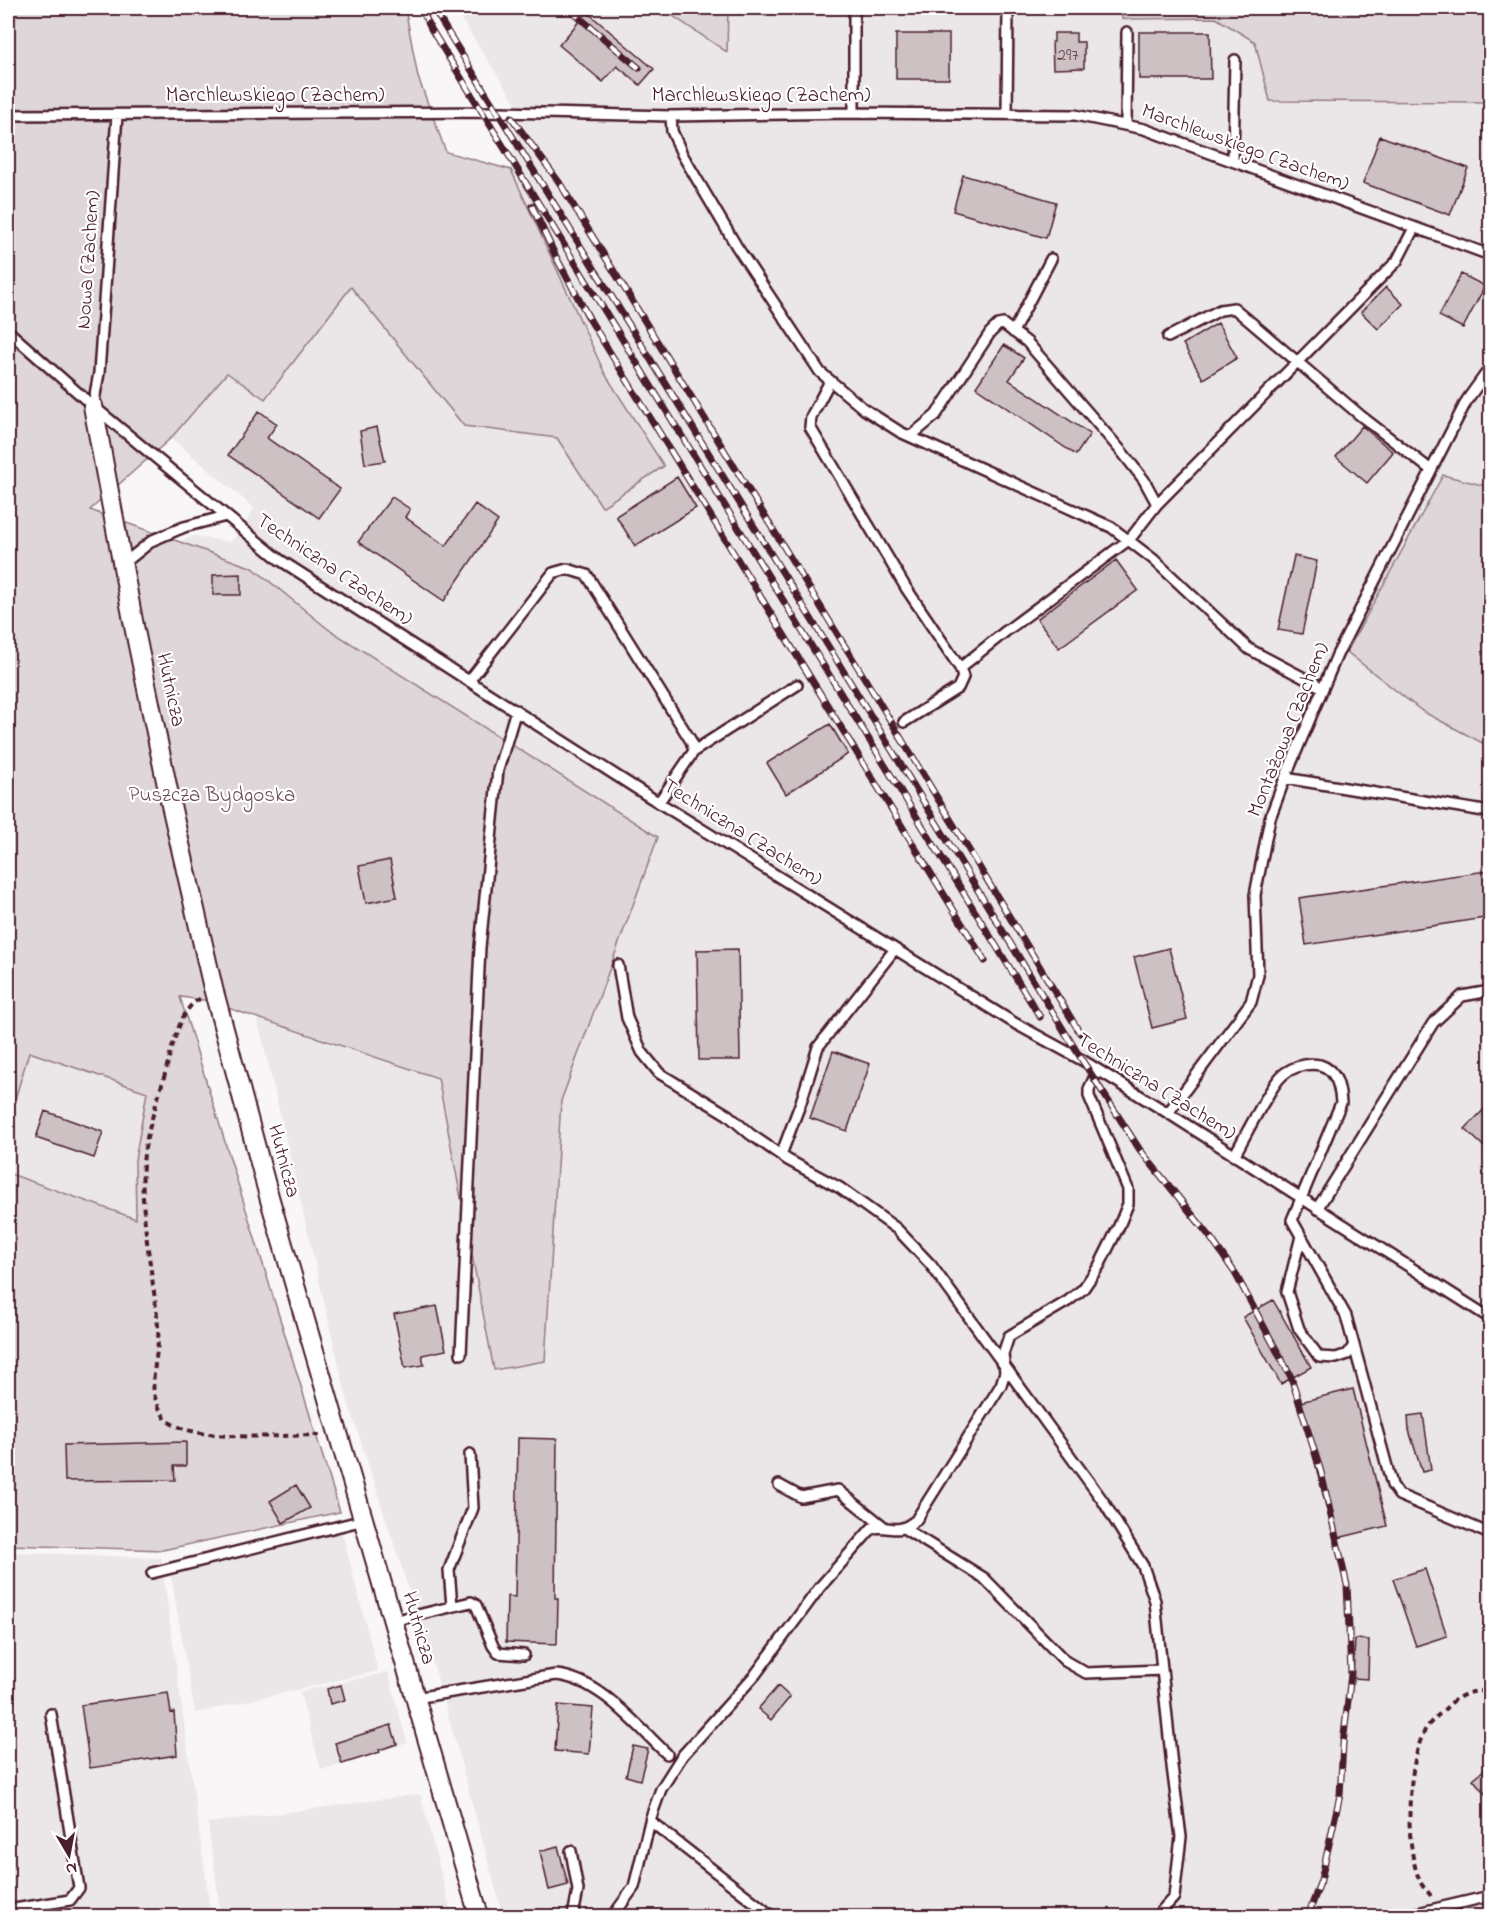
<svg xmlns="http://www.w3.org/2000/svg" width="1498" height="1924" viewBox="0 0 1498 1924" font-family="'Indie Flower',sans-serif">
<rect width="100%" height="100%" fill="#f8f6f7"/>
<filter id="ink" filterUnits="userSpaceOnUse"><feTurbulence type="fractalNoise" baseFrequency=".0167" numOctaves="2"/><feDisplacementMap in="SourceGraphic" scale="12" xChannelSelector="R" yChannelSelector="G"/><feConvolveMatrix kernelMatrix="1 2 1 2 8 2 1 2 1" color-interpolation-filters="sRGB"/></filter>
<g filter="url(#ink)">
<path fill="#ebe6e8" d="M454,8H661L727,52L728,8H1122L1123,19L1216,18L1256,42L1270,101L1490,102V487L1443,475L1422,711L1490,747V1916H503L440,1686L346,1395L151,566L165,548L194,536L230,542L243,529L254,508L171,438L227,373L265,399L351,287L464,426L558,438L602,506L664,466L605,374L511,170L517,105Z
M28,1052L147,1092L135,1160L136,1219L8,1173V1123Z
M342,1533L378,1671L195,1713L171,1576Z
M8,1552L161,1558L211,1916H8Z
M388,1672L407,1743L321,1770L300,1692Z
M420,1794L452,1916H221L208,1823Z"/>
<path fill="#ded6d9" stroke="#947a82" stroke-width="1.5" d="M8,8H405L418,77L446,152L511,170L605,374L664,466L602,507L557,438L464,426L351,287L265,399L227,373L171,438L90,510L253,568L328,629L658,837L561,1101L545,1361L494,1370L438,1078L204,1000L180,997L340,1512L163,1550L8,1545V1173L136,1219L135,1160L147,1092L29,1052L8,1123Z
M661,8H728L727,52Z
M1122,8H1490V102L1270,101L1255,42L1216,18L1122,19Z
M1443,475L1490,487V747L1422,711L1347,652Z"/>
<path fill="#cdc1c4" stroke="#4a1f2b" stroke-width="1.5" d="M587,12L654,69L640,85L617,66L603,82L559,45Z
M1139,32H1210L1211,79H1139Z
M1054,33H1076V42H1084V68L1053,69L1052,42H1054Z
M896,34H949V79H896Z
M1380,136L1468,168L1450,215L1363,183Z
M963,175L1056,202L1046,238L953,211Z
M1461,274L1485,286L1463,328L1439,316Z
M1386,287L1403,304L1378,329L1361,312Z
M1218,323L1237,358L1203,379L1183,344Z
M1004,345L1024,358L1009,380L1090,434L1076,455L976,387Z
M259,411L277,424L267,438L340,489L319,518L228,455Z
M1362,426L1393,452L1367,483L1336,457Z
M377,427L385,461L365,464L360,431Z
M677,477L696,508L635,546L616,516Z
M392,497L410,509L405,517L446,546L475,504L498,521L444,601L358,542Z
M1294,556L1317,561L1302,634L1278,630Z
M1116,560L1138,590L1059,648L1037,619Z
M241,574V595H213V575Z
M830,724L848,754L786,794L767,763Z
M390,860L397,897L366,903L359,866Z
M1486,871L1491,917L1306,945L1299,898Z
M1169,948L1187,1019L1152,1028L1134,957Z
M738,949L740,1060H699L697,950Z
M833,1051L870,1064L847,1131L810,1118Z
M1491,1102V1153L1465,1129Z
M45,1111L103,1132L94,1158L36,1138Z
M1273,1300L1311,1367L1281,1384L1243,1317Z
M437,1306L446,1350L422,1355L424,1365L405,1368L394,1314Z
M1353,1389L1387,1526L1334,1539L1300,1402Z
M1423,1414L1431,1470L1422,1472L1409,1430L1408,1416Z
M518,1438L557,1439L555,1598H558L557,1644L506,1642L507,1596L515,1597Z
M186,1442V1466H174L175,1480L65,1481L64,1445Z
M296,1485L310,1508L283,1523L270,1501Z
M1425,1569L1447,1636L1416,1646L1393,1579Z
M1355,1639L1369,1640L1368,1679L1353,1678Z
M341,1685L345,1700L330,1704L327,1689Z
M778,1686L790,1697L771,1720L758,1709Z
M168,1693L171,1713L174,1712L177,1755L90,1768L81,1705Z
M558,1705L593,1708L589,1754L555,1751Z
M391,1725L397,1744L379,1750L380,1752L342,1764L335,1743Z
M633,1746L648,1749L640,1780L626,1776Z
M1491,1764V1801L1473,1779Z
M558,1846L568,1885L549,1890L540,1851Z"/>
<g fill="none" stroke-linecap="round" stroke-linejoin="round">
<g stroke="#4a1f2b" stroke-width="14">
<path id="lane" d="M854,8V113
M1007,114L1008,8
M8,115L499,112L671,116L854,113L1075,115L1144,129L1490,255
M671,116L672,131L682,154L737,247L820,372L864,409L900,432L1111,527L1153,559L1249,649L1323,688
M1126,125L1127,32
M1233,161L1235,60
M8,331L93,406L280,560L645,794L1016,1024L1082,1060L1168,1113L1490,1318
M1013,332L1051,259
M1168,337L1220,310L1234,308L1361,416L1431,470
M830,381L811,417L810,427L906,588L960,668
M93,406L99,373L117,115
M911,436L936,415L990,333L998,325L1003,324L1027,342L1122,452L1144,480L1157,504
M123,564L153,540L184,527L226,516
M469,681L553,573L567,569L587,575L691,741L694,751L659,802
M904,722L958,688L963,677L960,668L1006,631L1130,539L1157,504L1397,261L1414,228
M694,751L797,685
M1285,778L1490,812
M618,965L627,1018L642,1052L659,1073L728,1115L750,1134L788,1160L840,1188L897,1229L931,1265L1103,1501L1143,1566L1155,1601L1172,1766L1181,1837L1174,1897L1157,1916
M1168,1113L1251,1002L1258,975L1255,895L1270,818L1285,778L1337,655L1467,400L1490,368
M781,1155L801,1102L818,1047L895,949
M1234,1156C1247,1133 1263,1100 1278,1080C1287,1068 1306,1062 1320,1065C1337,1070 1340,1088 1341,1103L1292,1220L1346,1316L1392,1485L1399,1495L1490,1534
M1317,1209L1433,1023L1462,996L1490,991
M1301,1236L1287,1292L1299,1329L1319,1357L1336,1358L1348,1354L1354,1345
M461,1354L480,947L498,770L516,710
M779,1485L801,1497L838,1490L883,1526
M905,1529L984,1578L1065,1661L1086,1673L1162,1670
M152,1573L364,1520
M452,1606L449,1570L473,1508L470,1454
M393,1621L471,1602L476,1605L493,1646L498,1653L524,1655
M415,1698L556,1675C600,1679 636,1725 667,1754
M650,1821L772,1916
M571,1851L578,1890L573,1916
M8,1910L70,1900L79,1888L51,1714
M613,1916L634,1887L651,1817L661,1789L682,1756L755,1675L820,1587L872,1528C893,1525 896,1536 916,1520L1001,1385L1005,1372L1003,1354L1009,1336L1068,1301L1083,1289L1099,1266L1119,1226L1128,1204V1189L1089,1096V1089L1098,1070
M1405,1916L1490,1896"/>
</g>
<g stroke="#4a1f2b" stroke-width="22">
<path id="street" d="M93,406L134,626L171,805L213,988L270,1200L479,1916"/>
</g>
<path stroke="#4a1f2b" stroke-width="4" stroke-dasharray="6 4.5" stroke-linecap="butt" d="M200,999C178,1007 169,1063 162,1084C155,1109 145,1137 143,1164C140,1218 153,1273 158,1326C160,1349 151,1372 154,1394C156,1402 163,1418 169,1422C201,1443 282,1435 321,1435
M1431,1896C1428,1891 1422,1887 1420,1881C1404,1846 1407,1767 1424,1732C1428,1723 1439,1715 1446,1708C1458,1695 1473,1689 1490,1692"/>
<use href="#lane" stroke="#fff" stroke-width="9"/>
<use href="#street" stroke="#fff" stroke-width="18"/>
<g stroke="#4a1f2b" stroke-width="7">
<path id="rail" d="M421,8L431,29L1040,1017
M433,8L828,646L1082,1060L1140,1150L1208,1234L1235,1273L1291,1377L1321,1472L1347,1585L1351,1674L1343,1744L1340,1795L1321,1880L1308,1916
M568,8L639,68
M511,117L559,182L859,669L1080,1033
M532,206L556,257L590,320L985,961"/>
</g>
<use href="#rail" stroke="#fff" stroke-width="4.5" stroke-dasharray="14" stroke-linecap="butt"/>
</g>
</g>
<g text-anchor="middle" dominant-baseline="central" stroke-width="4.5" stroke-linejoin="round" paint-order="stroke">
<g font-size="18" fill="#6b4851">
<text x="1068" y="56">297</text>
</g>
<g font-size="21" fill="#4a1f2b" stroke="#fff">
<text x="275" y="96">Marchlewskiego (Zachem)</text>
<text x="761" y="96">Marchlewskiego (Zachem)</text>
<text transform="translate(1245 148) rotate(20)">Marchlewskiego (Zachem)</text>
<text transform="translate(89 260) rotate(-86)">Nowa (Zachem)</text>
<text transform="translate(334 570) rotate(34)">Techniczna (Zachem)</text>
<text transform="translate(170 690) rotate(78)">Hutnicza</text>
<text transform="translate(1289 730) rotate(-68)">Montażowa (Zachem)</text>
<text transform="translate(742 833) rotate(32)">Techniczna (Zachem)</text>
<text transform="translate(1156 1087) rotate(32)">Techniczna (Zachem)</text>
<text transform="translate(283 1161) rotate(75)">Hutnicza</text>
<text transform="translate(418 1628) rotate(74)">Hutnicza</text>
</g>
<g font-size="21" fill="#6f4d56" stroke="#fff">
<text x="212" y="796">Puszcza Bydgoska</text>
</g>
</g>
<rect width="1498" height="1924" fill="none" stroke="#fff" stroke-width="30"/>
<rect x="15" y="15" width="1468" height="1894" fill="none" stroke="#4a1f2b" stroke-width="2" filter="url(#ink)"/>
<g transform="translate(69 1855) rotate(170)" stroke="#ffffff" stroke-width="4.5" paint-order="stroke">
<path d="M0-4.5L10 22L0 15L-10 22Z" fill="#4a1f2b"/>
<text y="-9" font-size="16" font-weight="bold" text-anchor="middle" fill="#4a1f2b">N</text>
</g>
</svg>
